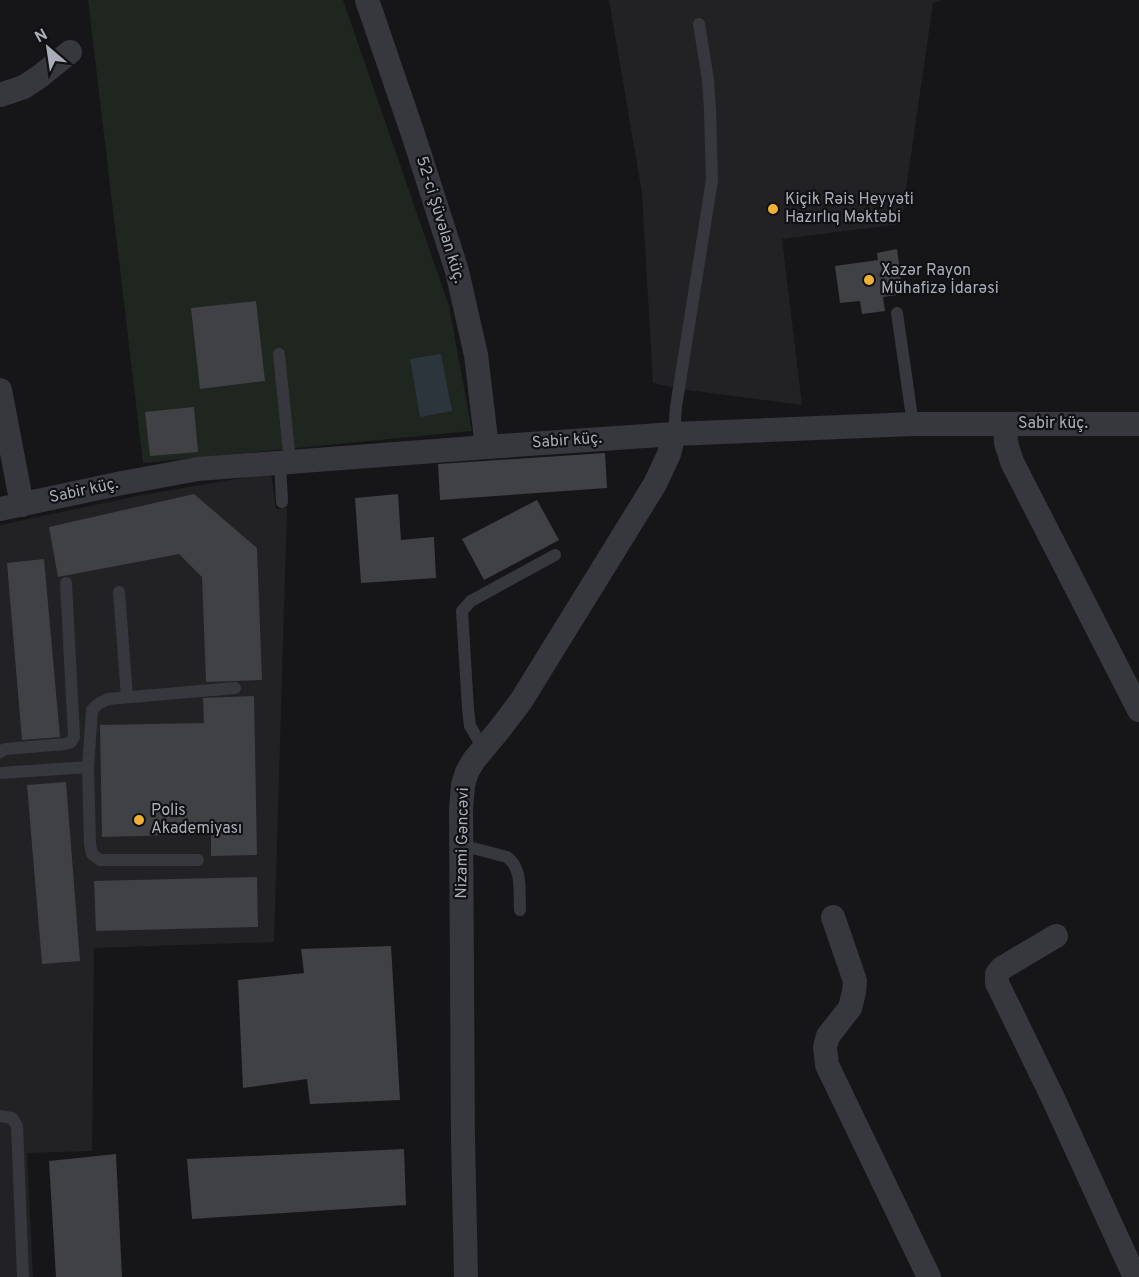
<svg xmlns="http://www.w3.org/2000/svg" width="1139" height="1277" viewBox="0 0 1139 1277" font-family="Overpass,sans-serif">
<rect width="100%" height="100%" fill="#161618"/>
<path fill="#222225" d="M609,0H942L933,3L901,224L782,239L802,405L680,389L653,383L642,193Z
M271,473L276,509L287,508L274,942L94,948L92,1151L27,1153L33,1277H0V525L142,495Z"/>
<path fill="#1e261f" d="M88,0H343L449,306L472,431L143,463Z"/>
<path fill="#2c353c" d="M441,354L452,411L420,417L410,359Z"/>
<path fill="#404145" d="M897,249L903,294L883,297L885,311L862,314L860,301L840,303L835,266L878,260L877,253Z
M256,301L265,381L200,389L191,308Z
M194,407L198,452L150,456L145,412Z
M605,453L607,488L440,500L438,464Z
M194,494L257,548L262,680L206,682L202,577L179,554L58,577L49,527Z
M398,494L401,540L434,537L436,578L361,583L355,498Z
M537,500L559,540L484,580L462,539Z
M44,559L60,737L22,740L7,563Z
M254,696L257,855L211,856V834L102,837L100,725L204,723L203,698Z
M66,782L80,961L42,964L27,785Z
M257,877L258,927L96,931L94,881Z
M391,946L400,1100L310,1104L307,1079L243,1088L238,980L304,973L301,949Z
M404,1149L406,1205L192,1219L187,1159Z
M116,1154L122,1277H56L49,1161Z"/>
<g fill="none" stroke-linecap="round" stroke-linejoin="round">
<path stroke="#37383d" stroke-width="12" d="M897,313L913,424
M279,354L290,462
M674,434L676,407L712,180L710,110L708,80L699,24
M280,462L282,502
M119,592L127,697
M483,748L470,726L468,709L462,611L471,601L555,555
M0,752L5,749L65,744L71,742L74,737L66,583
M88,767L92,710L98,704L108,699L235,688
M0,773L88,767L90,844L92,854L100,860H198
M461,845L507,857C523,868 519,893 520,910
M0,1116L12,1118L17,1126L23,1277"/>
<path stroke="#37383d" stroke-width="24" d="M367,0L413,134L457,271L476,355L487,447
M0,95L24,87L39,77L70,52
M0,390L22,505
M1005,424L1006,443L1012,462L1139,710
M0,509L122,483L198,469L487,447L674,434L913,424H1139
M833,917L855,981L854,992L850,1008L828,1036L825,1047L827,1065L929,1277
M1056,936L1002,968L997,974V983L1052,1096L1135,1277
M466,1277L463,1139L461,809L463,785L467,772L474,760L499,730L521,701L655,484L669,454L674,434"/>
</g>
<g fill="#f2b134" stroke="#111113" stroke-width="2">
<circle cx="773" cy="209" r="6"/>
<circle cx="869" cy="280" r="6"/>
<circle cx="139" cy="820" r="6"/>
</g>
<g text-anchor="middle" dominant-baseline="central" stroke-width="4.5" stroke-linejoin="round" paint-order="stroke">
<g font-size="16" fill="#a8adb8" stroke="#111113" text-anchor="start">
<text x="785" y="200">Kiçik Rəis Heyyəti<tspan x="785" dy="18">Hazırlıq Məktəbi</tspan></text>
<text x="881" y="271">Xəzər Rayon<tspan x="881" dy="18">Mühafizə İdarəsi</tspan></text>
<text x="151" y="811">Polis<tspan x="151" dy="18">Akademiyası</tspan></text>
</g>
<g font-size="16" fill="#a8adb8" stroke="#111113">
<text transform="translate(440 220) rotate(73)">52-ci Şüvəlan küç.</text>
<text x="1053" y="424">Sabir küç.</text>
<text transform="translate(567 441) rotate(-4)">Sabir küç.</text>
<text transform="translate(84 491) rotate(-12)">Sabir küç.</text>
<text transform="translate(463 843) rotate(-89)">Nizami Gəncəvi</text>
</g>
</g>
<g transform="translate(48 48) rotate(331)" stroke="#111113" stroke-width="4.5" paint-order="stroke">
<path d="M0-4.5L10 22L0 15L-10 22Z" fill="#a8adb8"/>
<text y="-9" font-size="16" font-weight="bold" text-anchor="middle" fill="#a8adb8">N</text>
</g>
</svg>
